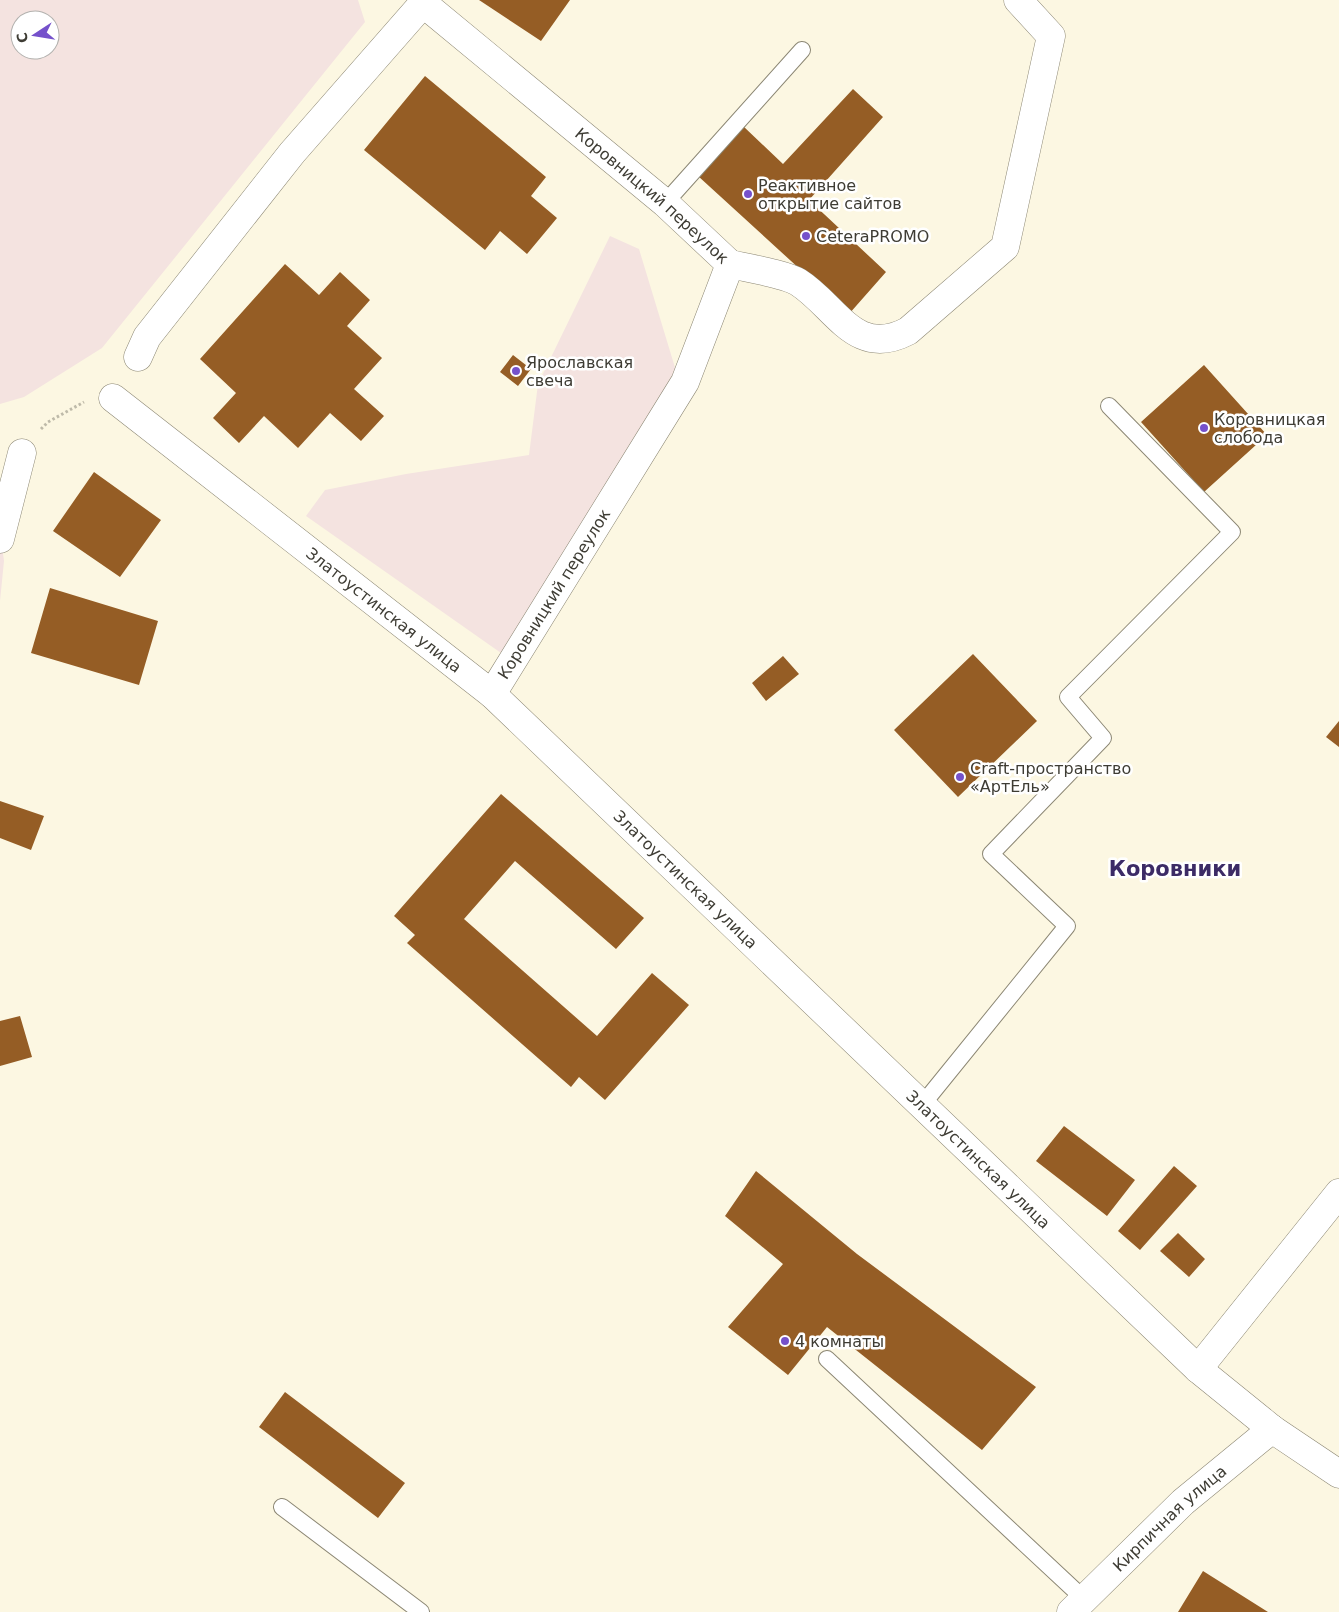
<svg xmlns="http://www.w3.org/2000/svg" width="1339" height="1612" viewBox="0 0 1339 1612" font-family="'DejaVu Sans',sans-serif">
<rect width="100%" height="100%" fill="#fcf7e2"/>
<path fill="#f4e3e0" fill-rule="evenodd" d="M0,0H358L365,22L102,348L24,397L0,404ZM20,20H50V50H20Z
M610,236L639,249L680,384L501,653L306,516L325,490L406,474L529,455L538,384Z
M0,531L4,561L0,601Z"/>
<path fill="#955d25" d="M479,0H570L541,41Z
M425,76L546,177L531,196L557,218L527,254L500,231L485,250L364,150Z
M853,89L883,117L809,200L886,272L849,314L698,176L743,126L783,164Z
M285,264L319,295L340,272L370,300L347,326L382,358L354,389L384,416L361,441L330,413L298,448L264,416L239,443L213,418L236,393L200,359Z
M513,355L531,369L518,386L500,372Z
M1204,365L1267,435L1204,492L1141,422Z
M94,472L161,520L120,577L53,531Z
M50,588L158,621L139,685L31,653Z
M973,654L1037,721L958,797L894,730Z
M783,656L799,674L766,701L752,683Z
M1339,721V747L1326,737Z
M501,794L644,918L616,949L515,861L464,919L597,1036L652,973L689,1005L605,1100L579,1077L571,1087L407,943L415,935L394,916Z
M0,801L44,816L31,850L0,838Z
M20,1016L32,1057L0,1066V1021Z
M1064,1126L1135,1180L1107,1216L1036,1161Z
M1174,1166L1197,1186L1140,1250L1118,1231Z
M756,1171L857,1254L1036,1387L982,1450L827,1327L788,1375L728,1327L783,1264L725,1216Z
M1178,1233L1205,1259L1189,1277L1160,1251Z
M285,1392L405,1483L378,1518L259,1427Z
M1203,1571L1268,1612H1178Z"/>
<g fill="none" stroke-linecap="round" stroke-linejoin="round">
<g stroke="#8c8774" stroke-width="18">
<path id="lane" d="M665,203L802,50
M922,1105L1067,926L991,854L1103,738L1068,697L1232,532L1109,406
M827,1359L1083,1598
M282,1507L421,1612"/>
</g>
<g stroke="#8c8774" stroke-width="29">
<g id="street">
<path id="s1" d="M424,4L665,203L730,264L685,382L492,694"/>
<path d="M730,264C747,268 785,274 798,282C836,306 855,359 908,331L1005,247L1051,36L1018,0"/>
<path d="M138,357L147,337L292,153L426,0"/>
<path id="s2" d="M113,398L492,694L1198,1369L1272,1429L1339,1474"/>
<path d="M0,539L22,453"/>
<path d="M1198,1369L1339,1193"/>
<path id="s3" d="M1071,1612L1183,1502L1272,1429"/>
</g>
</g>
<path stroke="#bebaa9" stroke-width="3" stroke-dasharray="2.5 2.5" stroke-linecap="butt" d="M41,429L48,422L84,402"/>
<use href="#lane" stroke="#fff" stroke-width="16"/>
<use href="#street" stroke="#fff" stroke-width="28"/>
</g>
<g fill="#7551cb" stroke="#fff" stroke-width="2">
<circle cx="748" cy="194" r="5"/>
<circle cx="806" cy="236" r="5"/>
<circle cx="516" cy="371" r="5"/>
<circle cx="1204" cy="428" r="5"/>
<circle cx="960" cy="777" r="5"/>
<circle cx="785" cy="1341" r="5"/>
</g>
<g text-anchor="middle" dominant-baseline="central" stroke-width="5" stroke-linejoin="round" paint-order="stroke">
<g font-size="16" fill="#3e3c34" stroke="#fff" text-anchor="start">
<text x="758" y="185">Реактивное<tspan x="758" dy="18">открытие сайтов</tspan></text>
<text x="816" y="236">CeteraPROMO</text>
<text x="526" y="362">Ярославская<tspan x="526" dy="18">свеча</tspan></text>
<text x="1214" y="419">Коровницкая<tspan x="1214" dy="18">слобода</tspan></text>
<text x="970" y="768">Craft-пространство<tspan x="970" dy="18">«АртЕль»</tspan></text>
<text x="795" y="1341">4 комнаты</text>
</g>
<g font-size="16" fill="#3e3c34" stroke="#fff">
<text stroke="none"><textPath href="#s1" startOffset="298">Коровницкий переулок</textPath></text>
<text transform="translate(554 594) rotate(-58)">Коровницкий переулок</text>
<text stroke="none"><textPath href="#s2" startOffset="344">Златоустинская улица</textPath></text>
<text stroke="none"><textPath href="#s2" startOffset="749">Златоустинская улица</textPath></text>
<text stroke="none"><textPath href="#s2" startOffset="1154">Златоустинская улица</textPath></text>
<text stroke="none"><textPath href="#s3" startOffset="136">Кирпичная улица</textPath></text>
</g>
<g font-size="21" font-weight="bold" fill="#3c2b66" stroke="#fff">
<text x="1175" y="869">Коровники</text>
</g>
</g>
<g transform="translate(35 35) rotate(258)"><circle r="24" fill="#ffffff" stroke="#b2b1ae"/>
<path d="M0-4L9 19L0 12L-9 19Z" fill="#7551cb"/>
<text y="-8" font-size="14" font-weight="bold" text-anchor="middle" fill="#3e3c34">С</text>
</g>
</svg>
